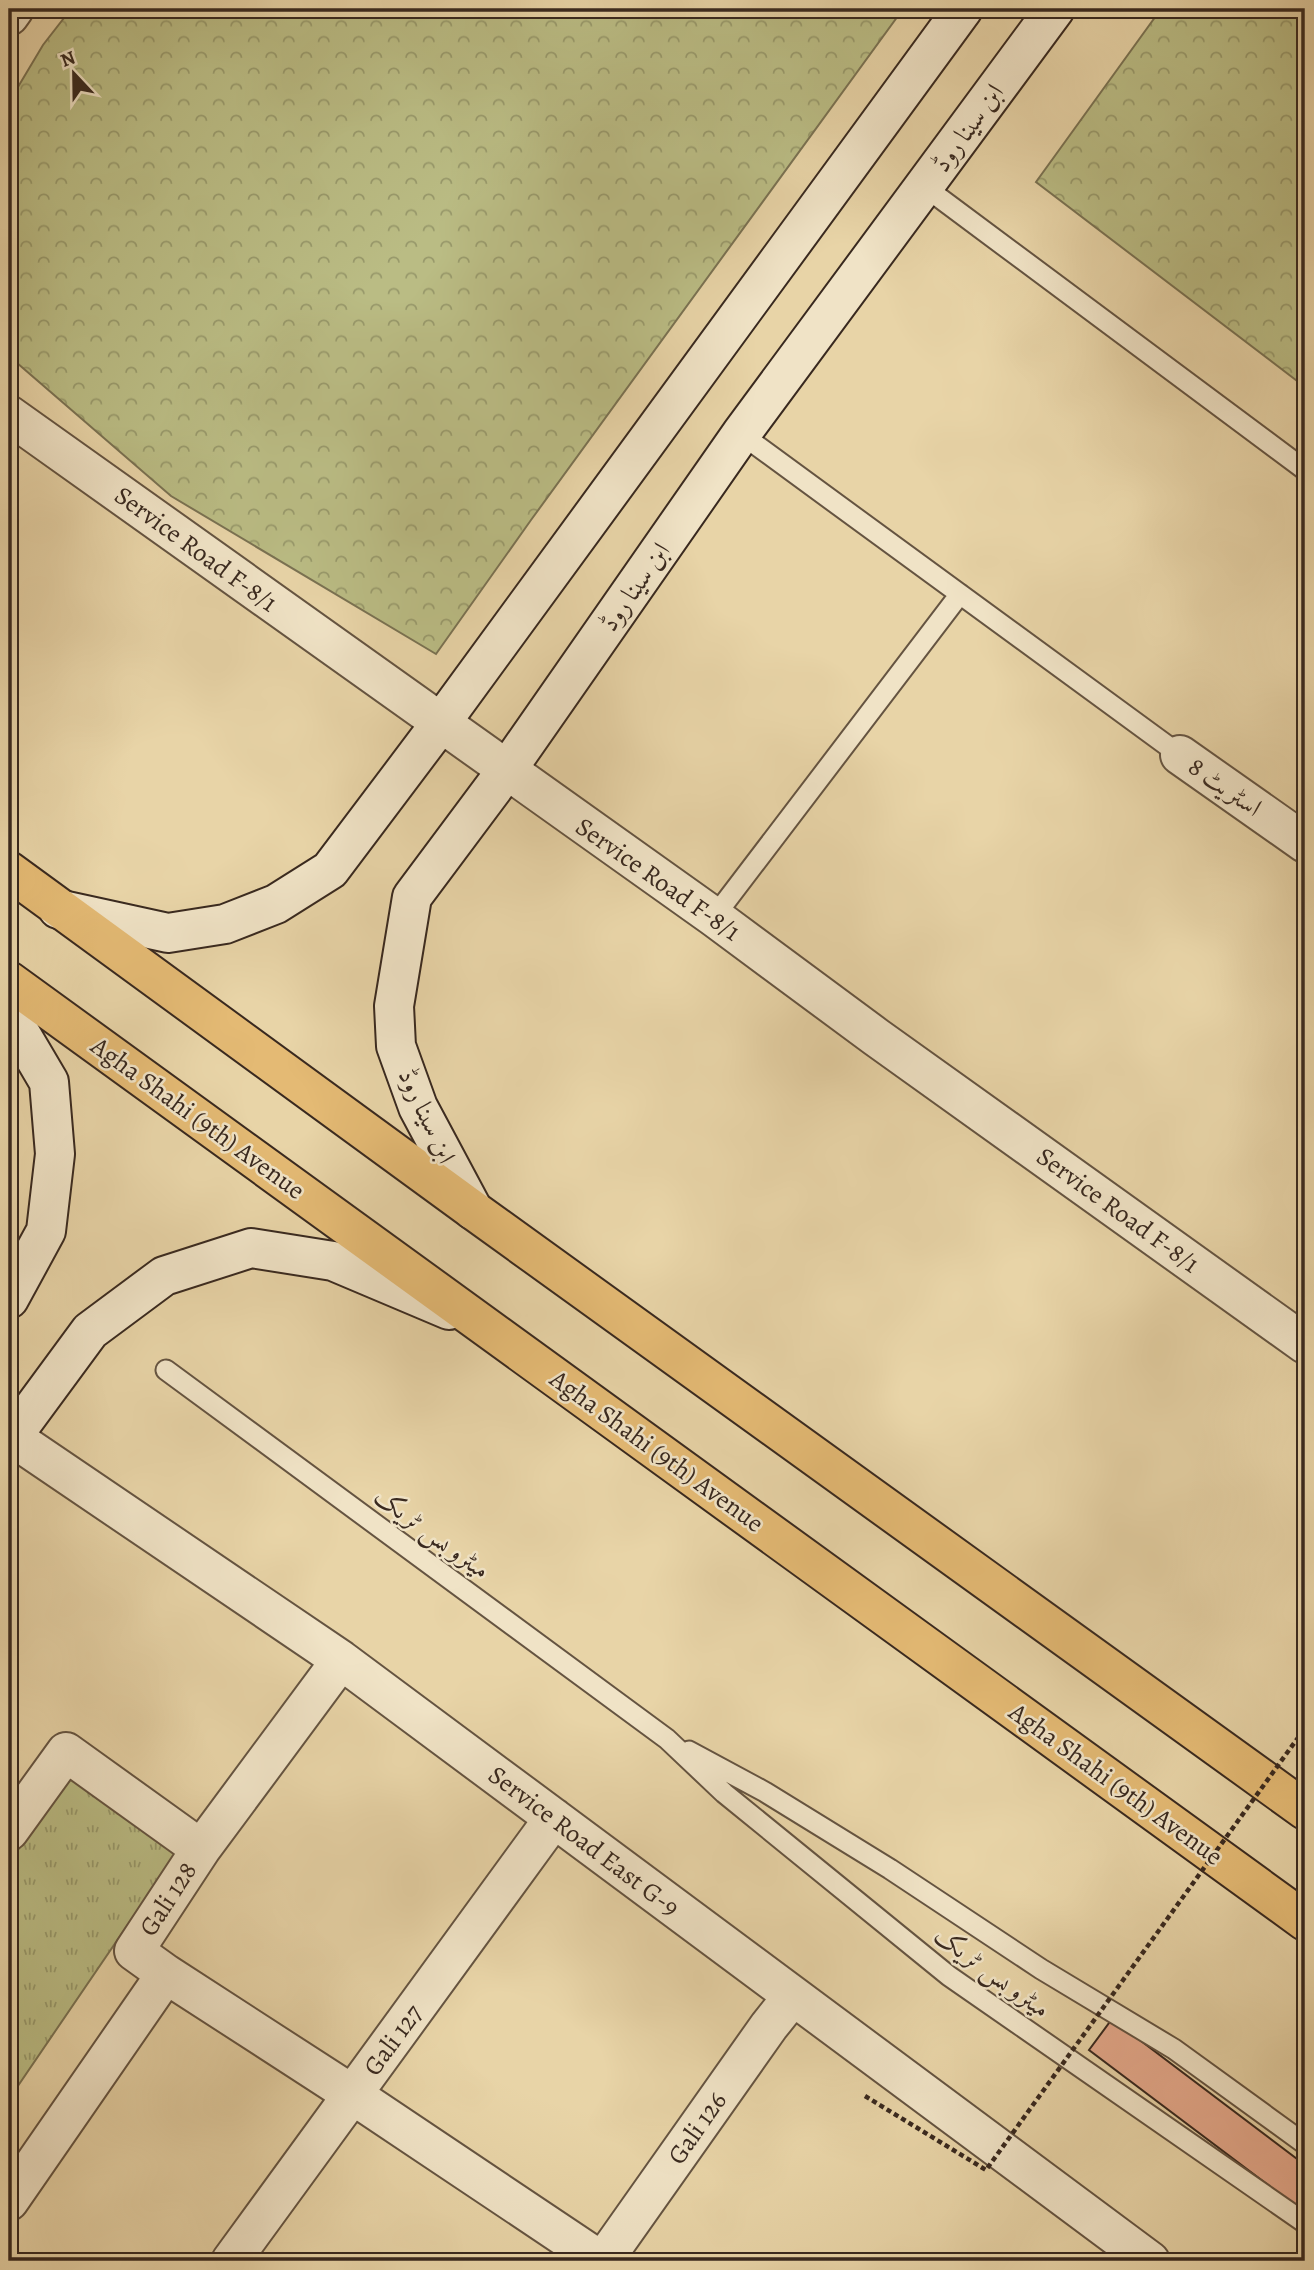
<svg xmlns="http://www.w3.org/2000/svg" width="1314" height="2270" viewBox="0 0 1314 2270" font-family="Alegreya,Amiri,serif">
<defs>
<pattern id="forest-crowns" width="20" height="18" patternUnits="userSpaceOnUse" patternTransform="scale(1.75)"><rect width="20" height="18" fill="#babc84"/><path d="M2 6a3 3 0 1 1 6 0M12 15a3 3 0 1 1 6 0" fill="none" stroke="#98996b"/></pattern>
<pattern id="park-tufts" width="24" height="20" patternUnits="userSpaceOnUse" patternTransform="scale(1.75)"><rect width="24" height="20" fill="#babc84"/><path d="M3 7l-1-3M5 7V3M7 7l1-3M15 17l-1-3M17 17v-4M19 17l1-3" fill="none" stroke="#98996b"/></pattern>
</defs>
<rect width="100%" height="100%" fill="#e8d4a7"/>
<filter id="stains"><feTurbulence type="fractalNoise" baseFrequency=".00286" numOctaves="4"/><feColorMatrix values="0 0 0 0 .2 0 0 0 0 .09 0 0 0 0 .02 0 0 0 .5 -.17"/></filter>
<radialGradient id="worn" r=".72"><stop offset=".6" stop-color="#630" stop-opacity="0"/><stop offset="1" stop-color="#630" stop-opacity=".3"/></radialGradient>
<path fill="url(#forest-crowns)" stroke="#7a7252" stroke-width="2" d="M71,9H903L531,520L436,654L171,496L9,356V102L43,45Z
M1161,9H1305V387L1036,182Z"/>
<path fill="url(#park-tufts)" stroke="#7a7252" stroke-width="2" d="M71,1778L176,1854L9,2099V1862Z"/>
<path fill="#e5a98c" stroke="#39291f" stroke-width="2" d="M1112,2019L1305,2165V2213L1089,2050Z"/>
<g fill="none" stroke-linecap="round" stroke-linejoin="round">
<g stroke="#655441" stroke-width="23">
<path id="service" d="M925,187L1305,470
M741,434L1180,755
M714,917L960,594
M166,1370L667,1739L724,1793L949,1976L1305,2223
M689,1751L765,1792L890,1869L1041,1969L1174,2049L1305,2144"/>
</g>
<g stroke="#655441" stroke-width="42">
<path id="minor" d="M9,16L14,9
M9,415L714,917L876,1037L1305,1344
M1180,755L1305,843
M9,1435L341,1660L1150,2261
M9,1831L66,1752L201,1849
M166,1974L353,2095L601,2261
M9,2201L166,1974L134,1951L201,1849L341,1660
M231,2261L554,1818
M603,2261L769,2026L793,1996"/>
</g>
<g stroke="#39291f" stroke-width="42">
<path id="secondary" d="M58,909L168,933L225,924L276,904L330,870L440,724L963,9
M9,1014L49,1082L55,1154L46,1231L9,1299
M473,1210L418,1107L396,1046L394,1006L412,897L506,771L741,434L1055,9
M9,1441L90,1331L164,1276L251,1248L333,1261L449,1310"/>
</g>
<g stroke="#39291f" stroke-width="42">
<path id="primary" d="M9,871L473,1210L1305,1810
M9,981L1305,1921"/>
</g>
<use href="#service" stroke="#f0e3c6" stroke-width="19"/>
<use href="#minor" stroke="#f0e3c6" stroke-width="38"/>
<use href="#secondary" stroke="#f0e3c6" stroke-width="38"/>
<use href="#primary" stroke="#e4ba74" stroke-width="38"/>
<path stroke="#39291f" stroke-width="4.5" stroke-dasharray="5 3.5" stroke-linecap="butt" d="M865,2096L986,2170L1305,1728"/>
</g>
<g text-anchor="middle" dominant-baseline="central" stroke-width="5" stroke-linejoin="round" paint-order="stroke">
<g font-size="26" fill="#39291f" stroke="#f0e3c6">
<text transform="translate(968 128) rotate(-54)">ابن سینا روڈ</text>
<text transform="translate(196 549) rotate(36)">Service Road F-8/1</text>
<text transform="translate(635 587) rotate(-55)">ابن سینا روڈ</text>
<text transform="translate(1225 787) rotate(35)">اسٹریٹ 8</text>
<text transform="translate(658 879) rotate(35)">Service Road F-8/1</text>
<text transform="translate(427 1116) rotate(65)">ابن سینا روڈ</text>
<text transform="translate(198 1118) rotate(36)">Agha Shahi (9th) Avenue</text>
<text transform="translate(1118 1210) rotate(36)">Service Road F-8/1</text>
<text transform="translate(657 1451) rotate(36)">Agha Shahi (9th) Avenue</text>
<text transform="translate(432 1533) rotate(36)">میٹرو بس ٹریک</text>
<text transform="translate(1116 1784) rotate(36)">Agha Shahi (9th) Avenue</text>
<text transform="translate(584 1841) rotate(37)">Service Road East G-9</text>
<text transform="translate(168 1899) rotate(-57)">Gali 128</text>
<text transform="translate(992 1972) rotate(36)">میٹرو بس ٹریک</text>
<text transform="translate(393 2040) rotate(-54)">Gali 127</text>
<text transform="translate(697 2128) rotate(-55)">Gali 126</text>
</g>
</g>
<rect width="1314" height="2270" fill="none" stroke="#e8d4a7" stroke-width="35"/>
<rect x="10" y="10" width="1293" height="2249" fill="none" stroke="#39291f" stroke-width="3.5"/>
<rect x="18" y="18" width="1279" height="2235" fill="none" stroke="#39291f" stroke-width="2"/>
<g transform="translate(74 74) rotate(338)" stroke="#f0e3c6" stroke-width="5" paint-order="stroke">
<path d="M0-5L12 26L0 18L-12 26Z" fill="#39291f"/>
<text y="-10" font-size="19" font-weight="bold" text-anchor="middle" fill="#39291f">N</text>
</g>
<rect width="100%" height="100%" filter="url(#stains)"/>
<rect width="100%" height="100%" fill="url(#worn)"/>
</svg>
